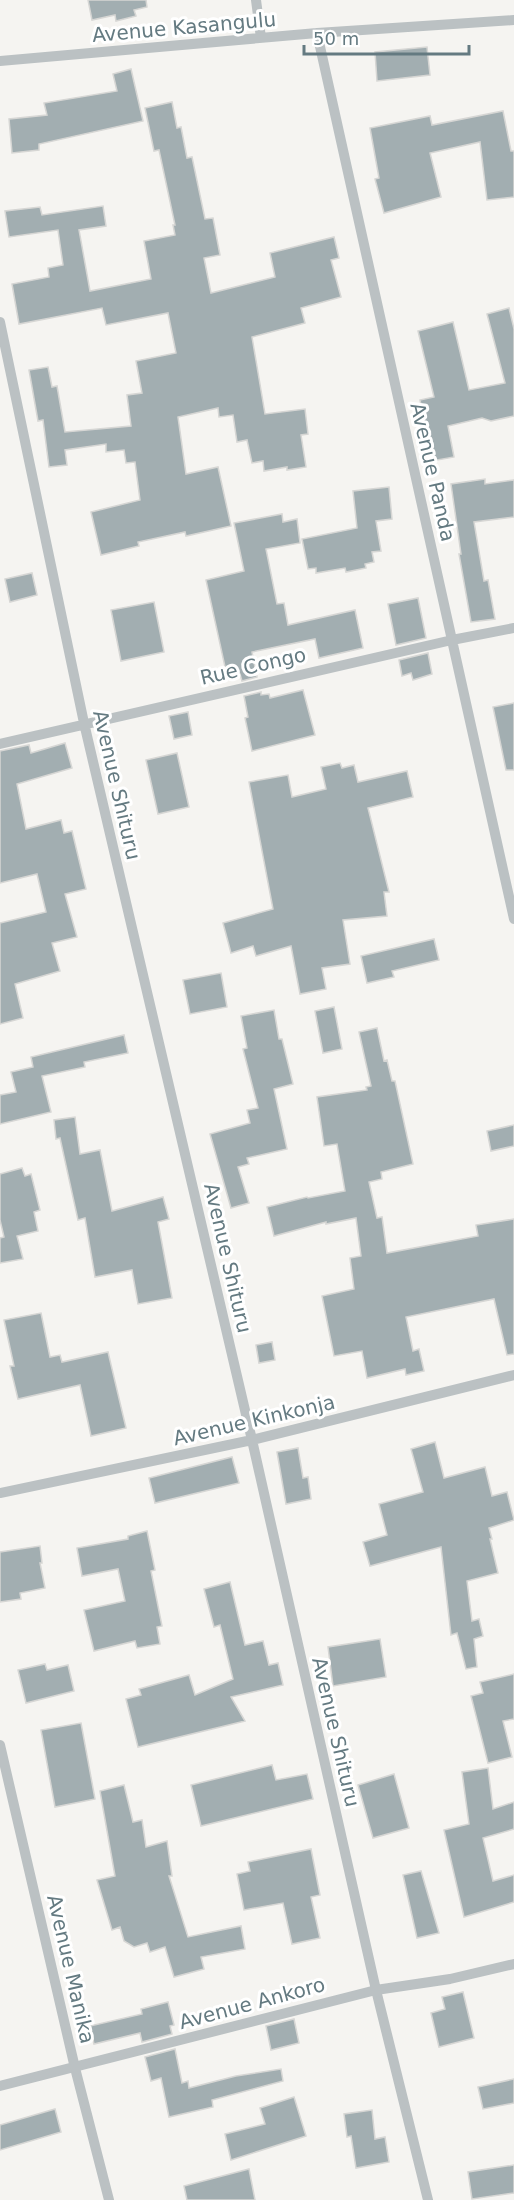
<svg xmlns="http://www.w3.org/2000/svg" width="514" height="2200" viewBox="0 0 514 2200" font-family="'DejaVu Sans',sans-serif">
<rect width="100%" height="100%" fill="#f5f4f1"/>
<path fill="#a2aeb1" stroke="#d6d6d4" stroke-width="1.5" d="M88,0H146L147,7L134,10L136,16L116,21L115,15L92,20Z
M427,47L430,75L377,81L375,52Z
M131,69L143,121L39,144V150L12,153L9,119L47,115L44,103L117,91L113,74Z
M172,102L177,128L181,127L187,158L192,157L205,219L213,218L220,255L204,258L211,293L275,277L270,253L334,237L339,258L331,260L341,297L301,308L305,323L252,337L265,414L305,409L308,434L301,435L306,467L287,470V467L264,471L263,461L252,463L247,440L237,442L233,415L219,417L218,408L178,417L186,474L218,467L231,526L186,536L185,532L138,542L139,546L101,555L91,512L140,500L135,462L126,463L124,450L106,452V444L65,450L67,465L49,467L43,420L38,421L29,370L48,367L52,387L57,386L65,432L131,426L127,395L142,393L136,361L176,353L168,313L106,325L102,308L19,324L12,284L49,277L48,268L63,265L58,230L9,237L5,211L40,207L42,215L103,206L106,226L79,230L90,291L151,279L144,241L175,235L173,225H175L159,150L154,151L145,108Z
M503,111L511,151H514V197L487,200L480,142L430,153L441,197L384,213L375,179L379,178L370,128L430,116L432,125Z
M509,308L514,329V416L491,421L482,418L448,426L454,457L432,461L420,400L434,397L418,331L453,322L469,390L505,383L487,314Z
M485,479V484L514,480V517L474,522L484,581L488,580L495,619L471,622L459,554H461L451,484Z
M389,487L392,519L376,521L381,551L372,552L374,562L365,564L366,568L346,572L345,568L316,573V568L308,569L302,539L357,528L353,491Z
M282,514L283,522L297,519L300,543L266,549L277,604L284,603L288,625L355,610L363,648L319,658L315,639L252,652L257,677L242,681L240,674L227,676L206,580L244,571L234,523Z
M32,573L37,595L10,602L5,579Z
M418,598L426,638L396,645L388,604Z
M154,602L164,652L121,661L111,610Z
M428,653L432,674L413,680L411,673L402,676L399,660Z
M303,690L315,735L252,751L245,718L248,717L244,696L261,692V695L269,694L270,698Z
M514,703V770H506L493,707Z
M188,712L192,735L174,739L169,716Z
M65,743L72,768L17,784L26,829L61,820L64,833L72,831L86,889L65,894L77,937L52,943L60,971L15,984L23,1018L0,1024V923L46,912L37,874L0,883V751L29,745L31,753Z
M177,753L189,807L158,814L146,760Z
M340,763L342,768L354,765L358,782L407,771L413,797L368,808L389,892H384L387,916L343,920L350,964L322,968L326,989L300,994L291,946L256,956L253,946L231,953L223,923L273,909L249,782L288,775L292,797L326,789L321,767Z
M434,939L439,960L392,971L394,977L367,983L361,956Z
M221,973L227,1007L190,1014L183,980Z
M334,1007L342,1049L323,1053L315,1011Z
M274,1010L279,1039H282L293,1084L274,1089L287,1149L247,1158L249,1164L238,1167L249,1203L231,1208L210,1134L250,1123L247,1110L258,1108L243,1049L247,1048L241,1016Z
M377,1028L384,1061L387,1060L392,1081H395L413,1164L381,1172L382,1179L369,1182L377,1218L382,1217L387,1253L478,1236L476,1225L514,1219V1354L507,1355L494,1299L406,1317L413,1351L419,1349L424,1371L406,1375L405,1369L367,1378L362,1351L334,1356L322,1296L354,1289L350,1258L361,1256L356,1218L326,1224V1222L274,1236L267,1207L307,1197L308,1198L345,1191L337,1144L324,1146L317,1097L367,1090L366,1087L371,1086L359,1032Z
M124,1035L128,1053L84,1062L85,1067L42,1076L51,1112L0,1124V1095L16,1092L11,1072L33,1067L31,1057Z
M75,1117L80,1154L100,1150L112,1211L163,1197L169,1219L158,1222L172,1298L138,1304L132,1270L95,1277L85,1218L78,1220L60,1138L56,1139L54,1120Z
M514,1125V1146L491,1151L487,1131Z
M22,1168L25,1176L31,1174L40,1210L34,1212L38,1231L17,1236L23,1259L0,1263V1238L4,1237L0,1220V1174Z
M41,1313L50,1357L60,1355L62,1362L108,1352L126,1428L91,1436L80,1385L18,1399L10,1366H14L4,1320Z
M272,1342L275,1360L259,1363L256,1345Z
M435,1442L444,1478L485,1467L492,1496L507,1492L514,1520L489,1528L492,1539H490L498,1573L467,1581L472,1621L479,1619L483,1636L474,1639L477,1667L466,1669L457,1633L451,1635L441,1547L370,1566L363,1542L387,1535L379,1504L423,1492L411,1449Z
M298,1448L303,1478L308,1477L311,1499L286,1504L277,1452Z
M232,1457L239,1483L155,1503L149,1478Z
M147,1531L155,1570L151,1571L162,1626L157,1627L160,1644L137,1648L135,1641L94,1651L84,1610L125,1601L118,1569L82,1576L77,1548L128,1539V1536Z
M40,1546L42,1563H40L45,1588L20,1593L21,1599L0,1602V1552Z
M230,1582L245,1645L263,1641L269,1665L278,1663L283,1685L231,1697L245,1721L138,1747L126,1699L141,1695L139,1689L189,1675L195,1695L233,1679L220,1625L214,1627L204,1589Z
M380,1639L386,1677L333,1686L328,1647Z
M45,1664L47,1670L68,1665L74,1691L26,1703L18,1670Z
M514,1674V1719L503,1721L512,1757L488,1763L471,1696L483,1693L480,1682Z
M81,1723L95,1799L55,1807L41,1730Z
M272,1765L276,1780L307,1774L313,1799L201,1826L191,1785Z
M488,1768L493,1809L514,1802V1829L483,1838L493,1881L514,1875V1902L464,1917L444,1830L469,1824L462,1772Z
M394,1774L409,1828L373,1838L358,1785Z
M124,1785L133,1822L142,1820L146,1847L167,1841L172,1876H169L188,1937L241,1926L245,1949L201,1957L204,1969L174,1977L165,1947L150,1952L147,1943L134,1947L124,1941L120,1927L112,1930L97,1880L115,1876L100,1791Z
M311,1849L320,1895L311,1897L320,1938L292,1944L283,1903L244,1910L237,1874L250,1871L248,1862Z
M421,1871L439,1933L417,1938L403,1875Z
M463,1992L474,2038L439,2047L431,2013L445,2009L442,1997Z
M168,2002L174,2025L170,2026L172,2034L142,2042L140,2033L94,2044L90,2026L142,2014L141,2009Z
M294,2019L299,2043L271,2050L266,2026Z
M175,2049L182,2083L188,2081L189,2088L236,2076L281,2069L283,2081L212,2100L213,2107L169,2117L161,2078L151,2081L145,2057Z
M514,2079V2103L483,2109L478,2087Z
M294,2097L306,2136L231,2160L225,2134L265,2124L260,2108Z
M55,2109L61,2132L0,2150V2125Z
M372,2110L375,2139L385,2137L389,2162L356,2168L351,2136L347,2137L344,2114Z
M514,2165V2193L472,2199L468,2172Z
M249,2169L255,2200H187L184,2186Z"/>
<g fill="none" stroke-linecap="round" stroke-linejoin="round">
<path stroke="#bbc1c3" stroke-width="10" d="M256,0L261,38
M317,33L514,919
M0,61L317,33L514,20
M0,322L84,723L252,1440L376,1990L428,2200
M0,744L452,640L514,628
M0,1493L252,1440L514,1375
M0,1745L75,2068L109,2200
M0,2086L376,1990L450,1979L514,1964"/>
</g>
<g text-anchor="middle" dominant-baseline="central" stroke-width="6" stroke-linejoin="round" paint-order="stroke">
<g font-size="20" fill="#647a81" stroke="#fff">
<text transform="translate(184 27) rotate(-5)">Avenue Kasangulu</text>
<text transform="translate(433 472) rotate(77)">Avenue Panda</text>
<text transform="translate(253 666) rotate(-13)">Rue Congo</text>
<text transform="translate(117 785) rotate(77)">Avenue Shituru</text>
<text transform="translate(228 1258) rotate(77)">Avenue Shituru</text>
<text transform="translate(254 1420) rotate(-13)">Avenue Kinkonja</text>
<text transform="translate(336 1732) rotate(77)">Avenue Shituru</text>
<text transform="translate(71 1969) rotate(77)">Avenue Manika</text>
<text transform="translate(252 2003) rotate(-15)">Avenue Ankoro</text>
</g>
</g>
<path d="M304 45v9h165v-9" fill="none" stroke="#647a81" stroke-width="3"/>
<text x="313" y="45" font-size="18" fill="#647a81" stroke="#ffffff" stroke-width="4.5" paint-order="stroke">50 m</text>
</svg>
